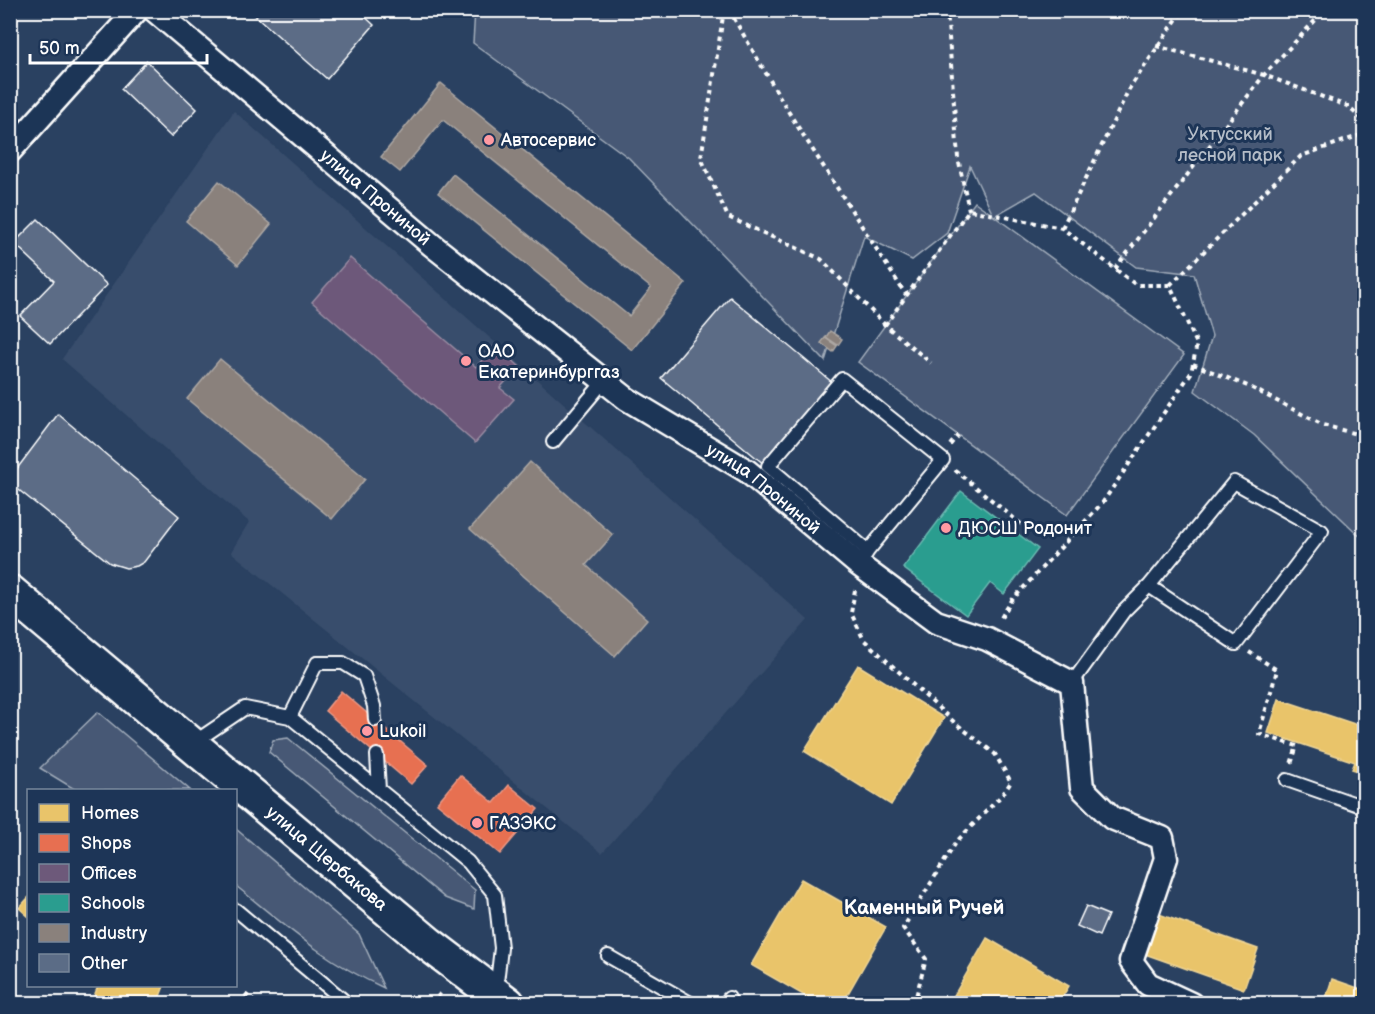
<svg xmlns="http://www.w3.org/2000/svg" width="1375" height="1014" viewBox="0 0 1375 1014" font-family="'Balsamiq Sans',sans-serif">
<rect width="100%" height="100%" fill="#2a4161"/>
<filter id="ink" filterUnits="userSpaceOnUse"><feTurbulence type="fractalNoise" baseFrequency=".0167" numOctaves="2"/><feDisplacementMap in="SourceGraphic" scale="12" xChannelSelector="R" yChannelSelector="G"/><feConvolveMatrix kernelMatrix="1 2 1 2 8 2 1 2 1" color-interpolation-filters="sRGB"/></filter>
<g filter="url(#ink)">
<path fill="#394e6c" d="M234,111L808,620L602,853L231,552L249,522L62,359Z"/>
<path fill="#465975" stroke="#a2acba" stroke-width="1.5" d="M475,10L1364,11V540L1254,435L1195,391L1212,336L1194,274L1136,267L1036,192L994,216L1184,355L1067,515L858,362L975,202L993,215L970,166L947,233L912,260L864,236L825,361L629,158L473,43Z
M98,712L190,790H76L40,768Z
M288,738L475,890L474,909L445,898L269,752L273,740Z
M236,829L359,934L384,988C324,961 286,926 236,886Z"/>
<path fill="#e9c46a" stroke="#f0d697" stroke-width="1.5" d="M858,665L944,718L891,805L804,751Z
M1279,699L1364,727V773L1352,769L1355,762L1268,733Z
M801,879L886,927L842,1004H819L751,965Z
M28,898V916L19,908Z
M1156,913L1258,949L1244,989L1142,953Z
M987,938L1069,986L1058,1004H949Z
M1332,979L1364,990V1004H1324Z
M98,986H164L157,1004H91Z
M234,998L241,1004H229Z"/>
<path fill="#e76f51" stroke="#ee9a85" stroke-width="1.5" d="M341,691L428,765L411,784L325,711Z
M460,775L494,803L509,785L538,809L500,854L437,803Z"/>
<path fill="#6d597a" stroke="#998ba2" stroke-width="1.5" d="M350,258L476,367L495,345L519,366L500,388L514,399L475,443L312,302Z"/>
<path fill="#2a9d8f" stroke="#6abab1" stroke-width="1.5" d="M961,491L1038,549L1004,594L990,583L966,615L903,568Z"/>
<path fill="#8a817c" stroke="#ada7a3" stroke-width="1.5" d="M441,83L686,283L632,350L438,193L453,174L629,316L651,288L443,120L400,172L381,157Z
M219,181L271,224L238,265L186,221Z
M830,331L842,339L838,345L826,337Z
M825,338L837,346L833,352L821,343Z
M220,359L365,479L332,519L187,399Z
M530,462L613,535L586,565L647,619L615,656L470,529Z"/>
<path fill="#5b6c86" stroke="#fff" stroke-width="1.5" d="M249,10H358L374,25L327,79Z
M147,61L197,109L171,137L121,89Z
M38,219L107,285L50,344L20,316L54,281L14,243Z
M730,297L833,383L765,465L661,378Z
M58,414L179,516L144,562L137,566L126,568L110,563L10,483V478Z
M1086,906L1108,915L1099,936L1077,926Z"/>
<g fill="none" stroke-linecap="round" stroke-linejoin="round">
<g stroke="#fff" stroke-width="16">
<path id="lane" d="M553,442L604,381
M859,565L868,551L943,460L842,379L768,466L868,551
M1072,683L1124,611L1149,586L1236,644L1322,531L1234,482L1149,586
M290,717L317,663H343L364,676L374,706L375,720
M193,743L245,708L290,717L468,862L495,895L501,948L496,991
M377,755L379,790
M1287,780L1364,807
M236,910L348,1004
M608,956L692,1004
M725,1004L729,998"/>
</g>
<g stroke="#fff" stroke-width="27">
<g id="street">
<path id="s1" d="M154,10L432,245L627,399L747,471L859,565L936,622L987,639L1072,683L1082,788L1112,818L1162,838L1166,858L1131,961L1148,984L1191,1004"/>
<path d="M10,151L137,10"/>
</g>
</g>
<g stroke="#fff" stroke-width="38">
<g id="primary">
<path id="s2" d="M10,592L429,944L508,1004"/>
</g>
</g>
<path stroke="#fff" stroke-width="4" stroke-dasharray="4.5 4.5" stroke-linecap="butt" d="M724,10L701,158L728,217L821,259L885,325L931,363
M729,10L791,116L906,295
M947,10L958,158L969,210
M1156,46L1264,75L1347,106L1364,121
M1062,228L1129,89L1183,10
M1115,269L1264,75L1325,10
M1170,285L1301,156L1364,134
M885,325L969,210L1062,228L1136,285H1170L1197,344L1191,373L1103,502L1012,600L999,621
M1193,364L1250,387L1323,425L1364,436
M950,445L958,435
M955,470L1027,529
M855,590L851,613L864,640L954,722L995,754L1011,782L1003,794L957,841L903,928L926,959L914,1004
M1249,652L1277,670L1259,734L1297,746L1291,764
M245,994L257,1004
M432,1004L443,990"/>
<use href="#lane" stroke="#1d3557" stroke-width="12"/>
<use href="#street" stroke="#1d3557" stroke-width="22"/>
<use href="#primary" stroke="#1d3557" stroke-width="33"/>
</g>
</g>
<g fill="#ff9aa2" stroke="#1d3557" stroke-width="2">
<circle cx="489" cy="140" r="6"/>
<circle cx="466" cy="361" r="6"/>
<circle cx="946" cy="528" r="6"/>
<circle cx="367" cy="731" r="6"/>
<circle cx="477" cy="823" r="6"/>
</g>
<g text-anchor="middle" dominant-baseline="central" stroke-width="6" stroke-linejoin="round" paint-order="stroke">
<g font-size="18" fill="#b5bdc8" stroke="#1d3557">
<text x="1230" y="134">Уктусский<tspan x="1230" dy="21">лесной парк</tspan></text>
</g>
<g font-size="18" fill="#fff" stroke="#1d3557" text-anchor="start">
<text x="501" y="140">Автосервис</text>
<text x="478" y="351">ОАО<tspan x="478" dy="21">Екатеринбурггаз</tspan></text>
<text x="958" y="528">ДЮСШ Родонит</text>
<text x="379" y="731">Lukoil</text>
<text x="489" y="823">ГАЗЭКС</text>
</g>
<g font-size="18" fill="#fff" stroke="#1d3557">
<text stroke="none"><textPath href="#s1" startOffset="290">улица Прониной</textPath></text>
<text stroke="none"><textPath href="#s1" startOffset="776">улица Прониной</textPath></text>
<text stroke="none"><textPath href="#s2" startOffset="414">улица Щербакова</textPath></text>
</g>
<g font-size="20" font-weight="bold" fill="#fff" stroke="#1d3557">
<text x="924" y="908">Каменный Ручей</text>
</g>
</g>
<rect width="1375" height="1014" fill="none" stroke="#1d3557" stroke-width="36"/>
<rect x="18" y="18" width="1339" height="978" fill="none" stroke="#fff" stroke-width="2" filter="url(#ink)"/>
<rect x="27" y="789" width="210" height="198" fill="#1d3557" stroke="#77869a" stroke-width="1.5"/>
<rect x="39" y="804" width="30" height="18" fill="#e9c46a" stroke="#77869a" stroke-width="1.5"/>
<text x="81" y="819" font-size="18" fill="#ffffff">Homes</text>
<rect x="39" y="834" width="30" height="18" fill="#e76f51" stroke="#77869a" stroke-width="1.5"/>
<text x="81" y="849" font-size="18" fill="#ffffff">Shops</text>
<rect x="39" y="864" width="30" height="18" fill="#6d597a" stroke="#77869a" stroke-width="1.5"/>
<text x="81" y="879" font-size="18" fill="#ffffff">Offices</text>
<rect x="39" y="894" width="30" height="18" fill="#2a9d8f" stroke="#77869a" stroke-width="1.5"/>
<text x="81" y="909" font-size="18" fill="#ffffff">Schools</text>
<rect x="39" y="924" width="30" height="18" fill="#8a817c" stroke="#77869a" stroke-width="1.5"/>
<text x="81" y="939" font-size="18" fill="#ffffff">Industry</text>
<rect x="39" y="954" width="30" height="18" fill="#5b6c86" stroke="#77869a" stroke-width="1.5"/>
<text x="81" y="969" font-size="18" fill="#ffffff">Other</text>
<path d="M30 54v9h177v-9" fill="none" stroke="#ffffff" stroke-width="3"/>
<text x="39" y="54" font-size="18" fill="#ffffff" stroke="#1d3557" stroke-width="4.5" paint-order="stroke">50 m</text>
</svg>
